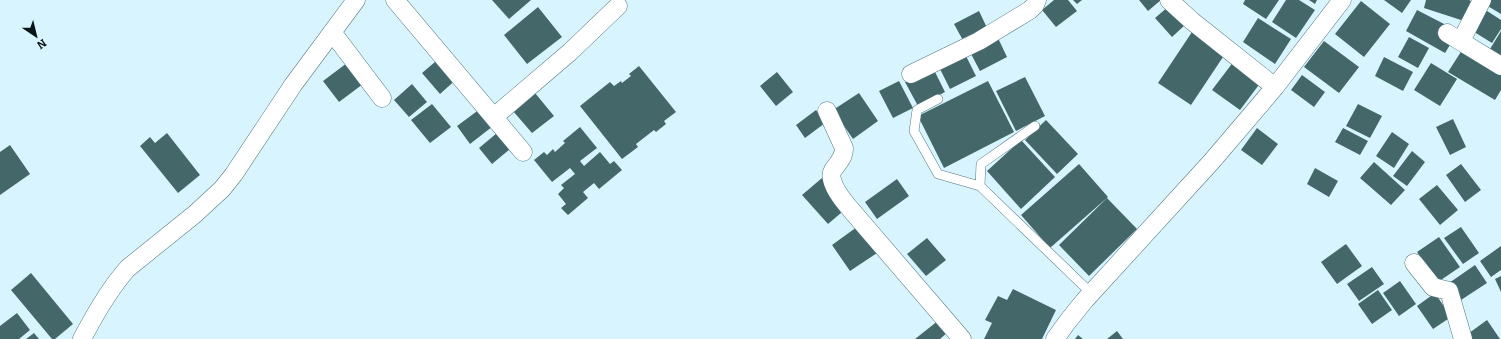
<svg xmlns="http://www.w3.org/2000/svg" width="1501" height="339" viewBox="0 0 1501 339" font-family="Bitter,serif">
<rect width="100%" height="100%" fill="#d8f5ff"/>
<path fill="#44686a" d="M492,0H531L509,19Z
M1054,0H1068L1077,11L1056,27L1042,10Z
M1073,0H1082L1077,4Z
M1139,0H1161L1148,11Z
M1245,0H1279L1266,19L1243,4Z
M1286,0H1299L1315,10L1296,38L1272,22Z
M1309,0H1317L1315,4Z
M1384,0H1411L1402,13Z
M1426,0H1469L1471,1L1464,21L1424,8Z
M1489,0H1501V14L1486,5Z
M1361,1L1390,24L1364,57L1335,34Z
M1169,6L1185,25L1172,37L1155,18Z
M538,7L562,37L527,64L504,35Z
M1484,9L1501,20V29L1492,43L1471,30Z
M1417,10L1448,26L1453,40L1445,53L1406,31Z
M979,11L989,32L965,44L954,24Z
M1258,18L1291,39L1275,64L1243,42Z
M1194,29L1227,51L1191,105L1158,83Z
M1501,31V55L1490,49Z
M1409,37L1429,48L1418,68L1398,57Z
M998,38L1007,57L980,71L970,52Z
M1324,41L1359,67L1339,93L1304,67Z
M1464,47L1501,70V90L1495,100L1448,72Z
M442,56L460,76L440,94L422,73Z
M966,56L976,76L950,89L940,69Z
M1384,57L1413,72L1403,91L1375,76Z
M1234,61L1261,82L1240,110L1212,90Z
M347,63L363,84L339,102L323,81Z
M1431,63L1457,79L1440,106L1414,90Z
M639,66L676,112L664,121L666,124L656,132L654,130L636,144L638,147L622,159L580,106L610,82L614,86L621,81L622,83L631,76L629,74Z
M933,68L945,92L918,106L905,82Z
M777,72L793,92L776,106L760,86Z
M1302,75L1325,92L1314,107L1291,90Z
M1025,77L1045,116L1016,131L996,91Z
M899,81L913,108L893,118L879,91Z
M988,81L1014,132L944,168L918,116Z
M412,84L427,102L409,117L394,100Z
M535,93L554,116L532,133L513,111Z
M859,93L878,121L853,139L833,110Z
M432,104L451,127L430,143L411,120Z
M1358,104L1382,116L1370,138L1346,126Z
M484,106L497,123L470,144L457,126Z
M816,110L825,123L805,138L796,125Z
M1453,119L1466,147L1450,155L1436,127Z
M1046,120L1078,154L1057,174L1025,140Z
M580,127L597,148L580,161L584,166L600,152L610,164L614,161L622,170L599,189L594,183L583,192L588,198L568,215L561,208L566,204L558,194L564,188L561,185L575,174L570,168L552,182L534,160L544,152L547,155L553,149L555,152L565,143L563,141Z
M503,128L516,144L492,164L479,148Z
M1257,128L1278,144L1262,165L1241,150Z
M1343,128L1368,141L1360,155L1335,142Z
M1392,132L1409,144L1394,168L1376,156Z
M167,133L200,175L178,193L140,146L150,137L155,143Z
M1021,140L1055,177L1021,209L987,171Z
M10,145L30,174L0,195V152Z
M1412,151L1425,162L1407,186L1393,176Z
M1374,162L1405,190L1391,205L1360,178Z
M1079,164L1108,197L1050,248L1021,215Z
M1461,164L1481,190L1465,202L1446,175Z
M1315,168L1338,181L1329,197L1307,184Z
M822,178L848,207L828,224L802,195Z
M897,179L909,196L877,219L865,202Z
M1437,185L1458,210L1440,225L1419,199Z
M1107,198L1137,229L1089,276L1059,245Z
M861,224L880,251L850,271L832,245Z
M1461,227L1479,253L1463,264L1444,238Z
M1439,237L1460,267L1438,282L1417,252Z
M927,238L946,260L926,276L907,254Z
M1346,244L1362,266L1337,284L1321,262Z
M1501,246V270L1491,277L1480,261Z
M1475,265L1487,283L1461,300L1449,283Z
M1372,267L1384,284L1359,301L1347,284Z
M31,273L73,324L55,339H52L11,290Z
M1501,276V292L1495,279Z
M1400,281L1416,304L1399,316L1383,293Z
M1013,289L1056,310L1042,339H984L992,323L985,320L998,296L1007,300Z
M1378,290L1392,310L1372,324L1358,304Z
M1435,293L1451,317L1433,329L1417,306Z
M17,313L30,330L19,339H0V326Z
M939,320L948,332L940,339H915Z
M1487,320L1500,339H1467L1465,336Z
M1117,331L1123,339H1107Z
M34,333L39,339H26Z
M1078,335L1083,339H1075Z"/>
<g fill="none" stroke-linecap="round" stroke-linejoin="round">
<g stroke="#557681" stroke-width="10">
<path id="lane" d="M938,99L917,110L914,131L938,174L980,186
M1035,126L981,164L980,186L1091,293"/>
</g>
<g stroke="#557681" stroke-width="19">
<path id="street" d="M395,0L523,152
M1169,0L1192,21L1275,87
M332,32L382,98
M1447,33L1501,66
M1461,41L1482,0
M911,74L979,41L1030,10L1035,5L1037,0
M827,111L844,148C844,158 838,163 833,170C826,181 845,203 852,211L962,339
M495,116L570,52L618,6
M1414,263L1433,287L1449,291L1463,339
M82,339C95,314 109,289 128,268L195,214L222,189L234,174L293,85L356,0
M1055,339L1068,321L1085,300L1212,161L1275,87L1342,0"/>
</g>
<use href="#lane" stroke="#fff" stroke-width="9"/>
<use href="#street" stroke="#fff" stroke-width="18"/>
</g>
<g transform="translate(36 36) rotate(145)" stroke="#d8f5ff" stroke-width="3" paint-order="stroke">
<path d="M0-3L7 15L0 10L-7 15Z" fill="#071418"/>
<text y="-6" font-size="11" font-weight="bold" text-anchor="middle" fill="#071418">N</text>
</g>
</svg>
